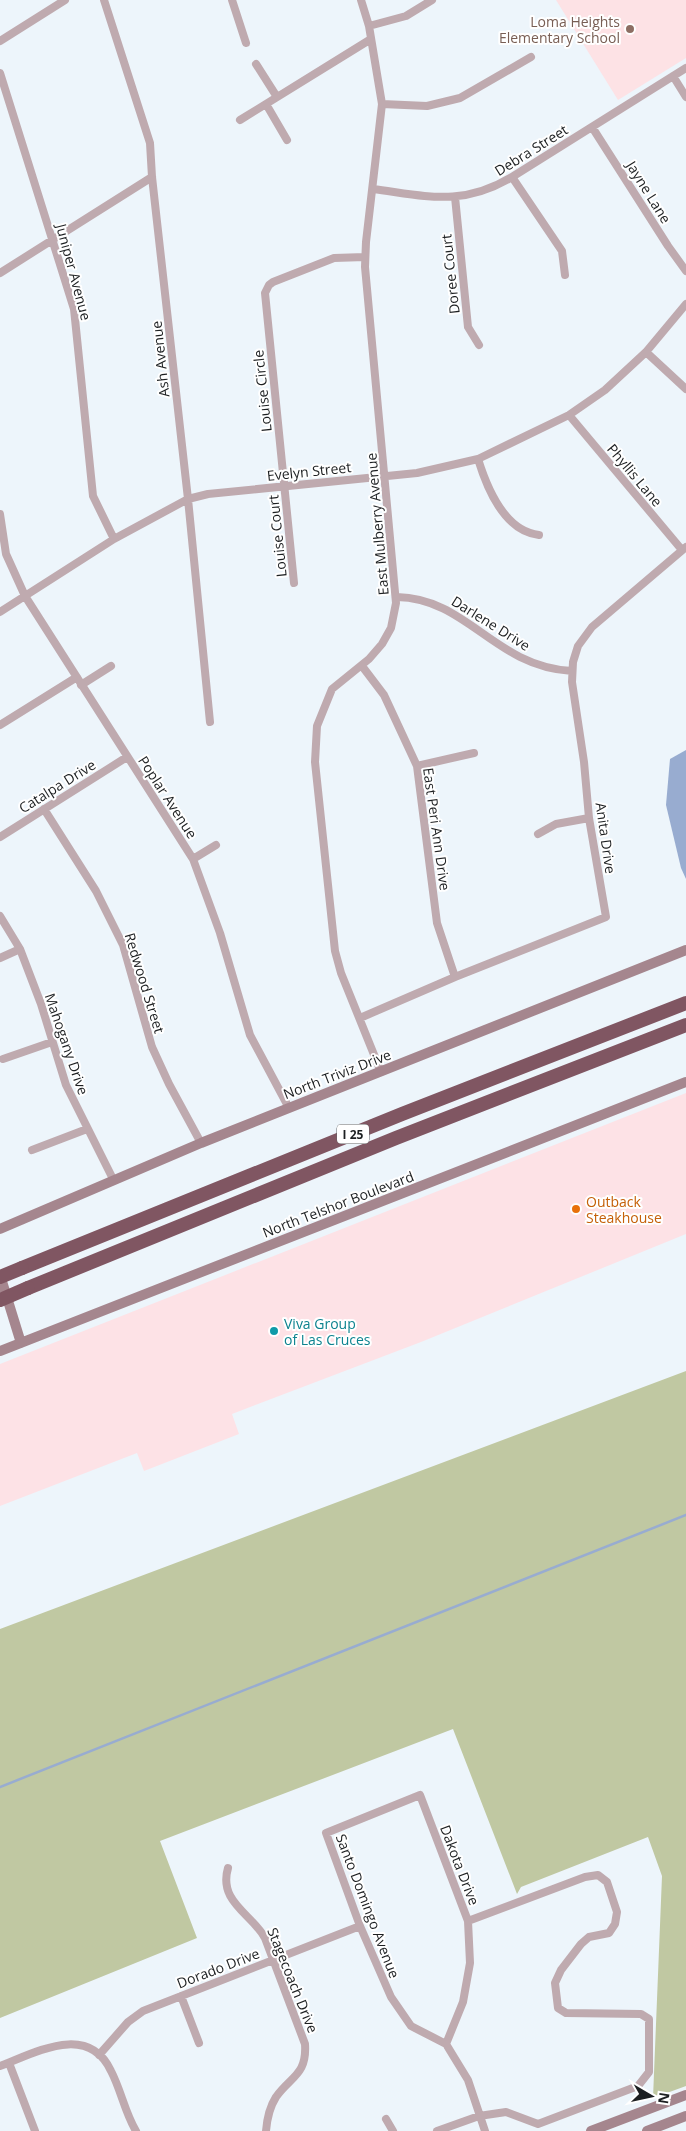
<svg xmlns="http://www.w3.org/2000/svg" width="686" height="2131" viewBox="0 0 686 2131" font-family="'Open Sans',sans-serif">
<rect width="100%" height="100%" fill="#edf5fb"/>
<path fill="#fde2e6" d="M686,1093V1234L421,1342L232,1414L239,1434L144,1471L137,1453L0,1506V1364Z"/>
<path fill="#fde2e5" d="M556,0H686V58L618,100Z"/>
<path fill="#c0c8a2" d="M686,1371V2086L653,2098L662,1876L648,1837L521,1887L517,1894L453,1729L160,1841L197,1938L0,2018V1629Z"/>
<path fill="#98acd0" d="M686,750V879L681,868L666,805L670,759Z"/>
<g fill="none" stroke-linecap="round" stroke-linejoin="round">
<path stroke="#98acd0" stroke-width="2.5" d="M0,1787L686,1515"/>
<path stroke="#bfaaaf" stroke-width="8" d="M104,0L150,143L152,177L188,499L210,722
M232,0L246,43
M361,0L369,26L382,104L366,242L365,267L396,603L391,628L382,644L369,659L332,689L317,726L315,762L335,951L341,973L381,1072
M369,26L406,16L432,0
M0,41L65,0
M256,64L277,97
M0,73L74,309L93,496L114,539
M673,76L686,97
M266,104L287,140
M382,104L427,106L460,98L531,57
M240,120L371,39
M592,127L668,246L686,271
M512,177L562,251L565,275
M373,189C427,196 462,207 512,177L686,68
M455,197L468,327L479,345
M0,273L152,177
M646,352L686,389
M569,415L682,550
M478,459C487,488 504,531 539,535
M0,514L6,554L25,596L193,859L220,933L250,1035L289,1108
M294,583L265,293L269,285L273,282L334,258L365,257
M397,597C449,598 477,635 520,657C536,665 553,670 572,671
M0,612L114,539L188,499L208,494L417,473L478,459L569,415L605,390L646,352L686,304
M362,666L384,695L417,766L437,923L455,977
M81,685L111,666
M0,725L77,677
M417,766L474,753
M44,809L96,891L123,945L152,1047L169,1084L201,1143
M538,834L556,824L589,818
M0,837L127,757
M193,859L216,845
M0,916L20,949L41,1004L66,1085L113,1179
M0,958L20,949
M360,1018L455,977L606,917L589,818L584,762L572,682L573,662L578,646L592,627L686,547
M3,1059L52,1042
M32,1150L87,1129
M228,1868C218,1902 252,1914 265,1938L305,2044C307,2075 291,2076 276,2097C269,2108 267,2119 266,2131
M181,1996L199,2043
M446,2044L463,2002L470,1963L468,1921L420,1795L326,1833L360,1926L391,1997L411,2026L446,2044L468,2080L485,2131
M99,2055L128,2022L143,2011L360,1926
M9,2063L35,2131
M0,2066C35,2053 88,2022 111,2071C121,2090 125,2113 136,2131
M386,2119L393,2131
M437,2131L479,2116L506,2112L538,2124L638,2086L649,2072V2019L641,2014L566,2013L558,2008L555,1983L561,1970L581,1944L589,1937L609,1933L615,1924L617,1912L607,1882L598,1875L585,1877L468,1921"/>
<path stroke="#a5868e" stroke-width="10" d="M0,1229L201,1143L686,950
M0,1275L21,1343
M0,1351L686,1082
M591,2131L686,2095
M647,2131L686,2116"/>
<path stroke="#805662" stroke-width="14" d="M22,1268L402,1114L686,1003
M28,1288L396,1138L686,1025"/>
<path stroke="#805662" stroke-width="14" d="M0,1277L22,1268
M0,1300L28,1288"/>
</g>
<circle fill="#8d6e63" stroke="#fff" stroke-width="2" cx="630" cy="29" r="5"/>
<circle fill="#e8710a" stroke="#fff" stroke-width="2" cx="576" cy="1209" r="5"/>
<circle fill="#0f9aa8" stroke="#fff" stroke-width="2" cx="274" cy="1331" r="5"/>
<g text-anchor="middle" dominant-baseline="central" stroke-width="4" stroke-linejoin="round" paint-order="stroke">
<rect fill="#fff" stroke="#606264" stroke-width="1" x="337" y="1124.5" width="32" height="19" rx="4"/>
<g font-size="12" font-weight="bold" fill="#1c1f21">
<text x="353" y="1134">I 25</text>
</g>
<g font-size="14" fill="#785e54" stroke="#fff" text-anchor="end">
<text x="620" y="21">Loma Heights<tspan x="620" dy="16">Elementary School</tspan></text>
</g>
<g font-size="14" fill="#1c1f21" stroke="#fff">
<text transform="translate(531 150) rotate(-32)">Debra Street</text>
<text transform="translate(649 192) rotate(58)">Jayne Lane</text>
<text transform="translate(74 272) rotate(75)">Juniper Avenue</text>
<text transform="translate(450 274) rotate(-96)">Doree Court</text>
<text transform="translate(160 359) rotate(-96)">Ash Avenue</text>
<text transform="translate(262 391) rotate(-96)">Louise Circle</text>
<text transform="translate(309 471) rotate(-6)">Evelyn Street</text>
<text transform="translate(635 475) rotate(50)">Phyllis Lane</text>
<text transform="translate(377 524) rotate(-95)">East Mulberry Avenue</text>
<text transform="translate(277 536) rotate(-96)">Louise Court</text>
<text transform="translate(491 623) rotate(32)">Darlene Drive</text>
<text transform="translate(57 786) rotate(-32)">Catalpa Drive</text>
<text transform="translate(168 797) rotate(57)">Poplar Avenue</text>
<text transform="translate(437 829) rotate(82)">East Peri Ann Drive</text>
<text transform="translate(606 838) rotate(82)">Anita Drive</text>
<text transform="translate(145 983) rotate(73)">Redwood Street</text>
<text transform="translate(67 1044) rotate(71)">Mahogany Drive</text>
<text transform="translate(337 1074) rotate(-21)">North Triviz Drive</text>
<text transform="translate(338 1204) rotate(-21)">North Telshor Boulevard</text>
<text transform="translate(460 1865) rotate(69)">Dakota Drive</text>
<text transform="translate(368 1906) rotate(69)">Santo Domingo Avenue</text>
<text transform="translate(218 1968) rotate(-21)">Dorado Drive</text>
<text transform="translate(293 1980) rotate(68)">Stagecoach Drive</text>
</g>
<g font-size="14" fill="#c56008" stroke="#fff" text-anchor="start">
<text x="586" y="1201">Outback<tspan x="586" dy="16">Steakhouse</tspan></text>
</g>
<g font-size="14" fill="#0d838f" stroke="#fff" text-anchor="start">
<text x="284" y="1323">Viva Group<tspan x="284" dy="16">of Las Cruces</tspan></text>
</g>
</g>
<g transform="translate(651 2096) rotate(99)" stroke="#ffffff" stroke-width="4" paint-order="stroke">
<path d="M0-4L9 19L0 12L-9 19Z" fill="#1c1f21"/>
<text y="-8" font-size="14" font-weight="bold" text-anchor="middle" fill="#1c1f21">N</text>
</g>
</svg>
